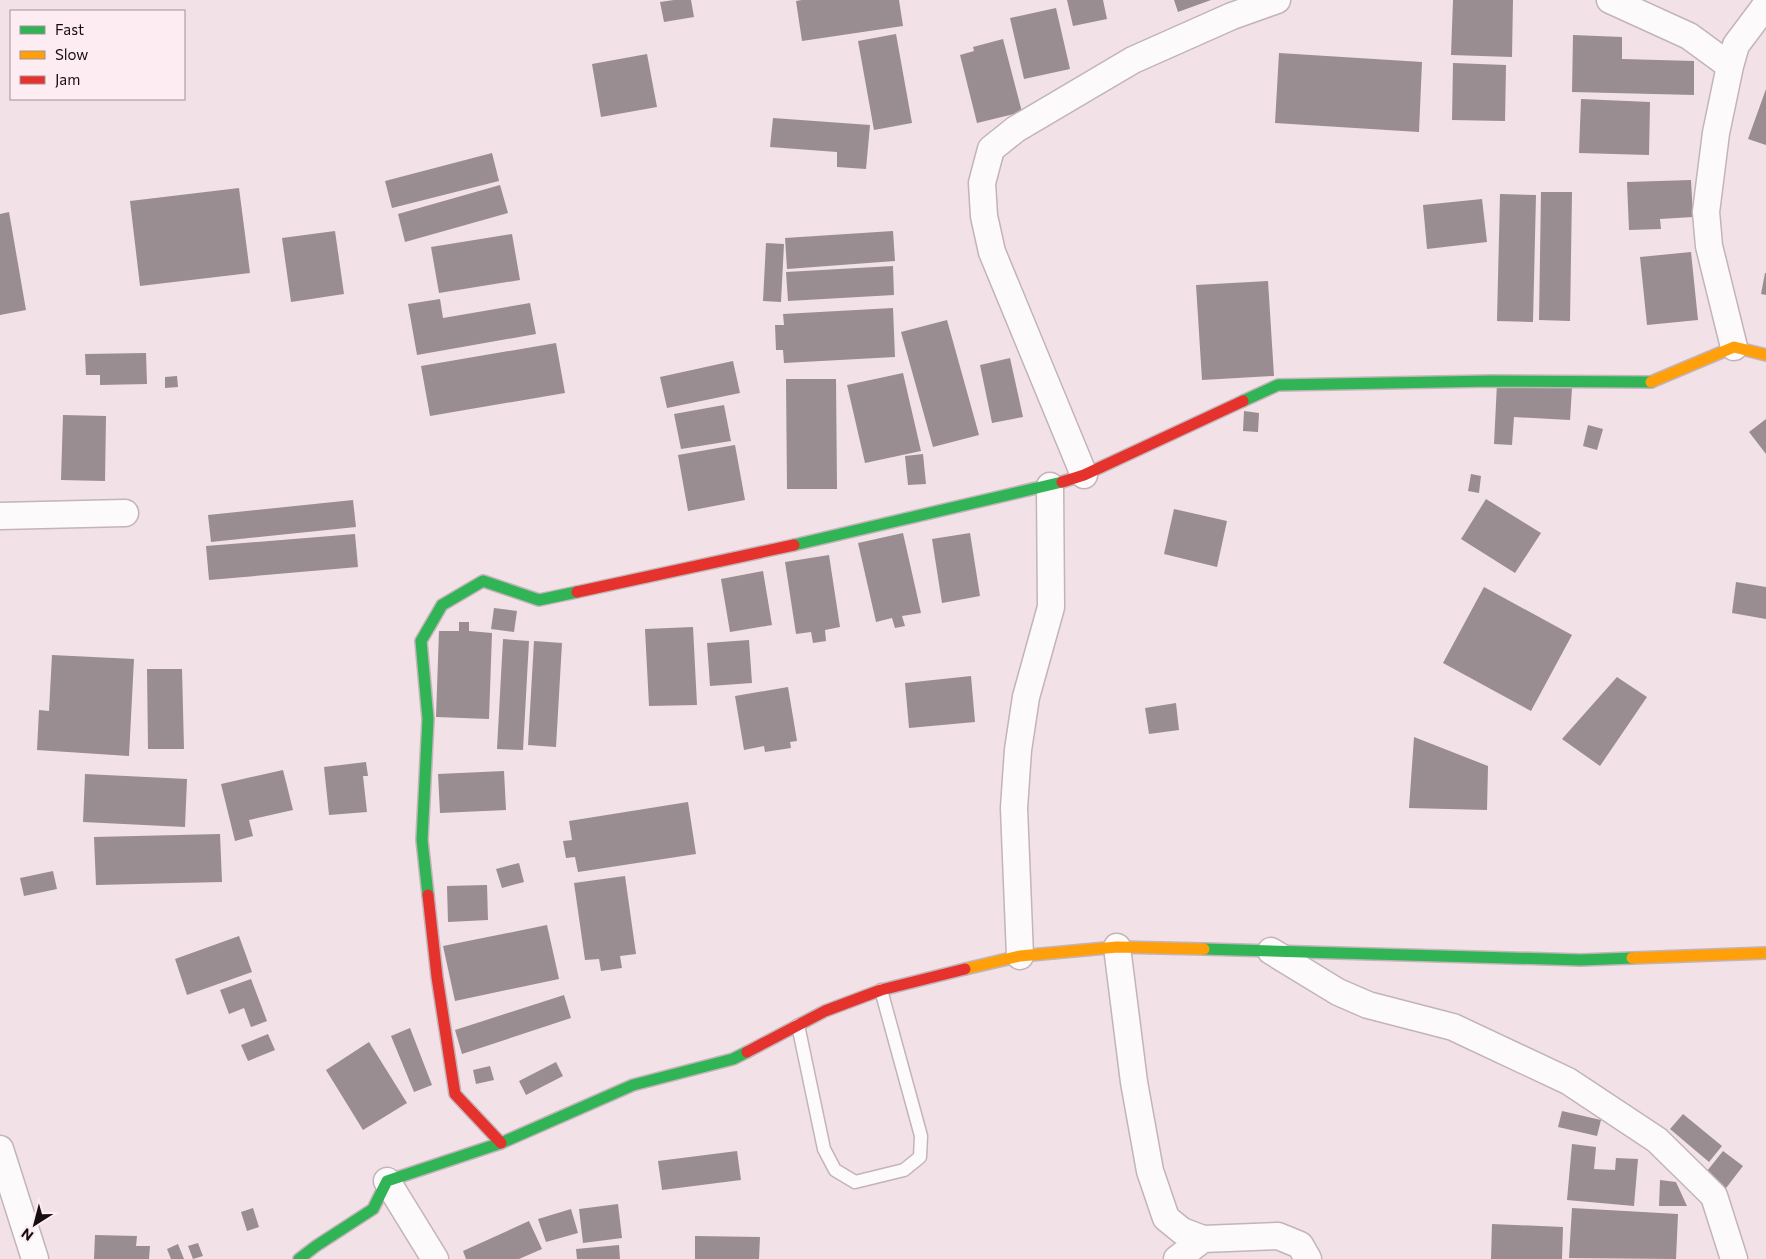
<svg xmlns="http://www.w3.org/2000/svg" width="1766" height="1259" viewBox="0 0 1766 1259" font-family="Commissioner,sans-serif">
<rect width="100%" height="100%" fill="#f2e1e7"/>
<path fill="#998d91" d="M674,0H691L694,17L664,22L660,2Z
M802,0H899L903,26L802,41L796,1Z
M1067,0H1103L1107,19L1073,26Z
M1174,0H1211L1178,12Z
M1453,0H1513L1512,57L1451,55Z
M1056,8L1070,69L1024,79L1010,18Z
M896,34L912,123L874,130L858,41Z
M1573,35L1622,37V59L1694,61V95L1572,92Z
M1003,39L1022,112L977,123L960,55L974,51L973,47Z
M1279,53L1422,62L1419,132L1275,123Z
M647,54L657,107L601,117L592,64Z
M1453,63L1506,65L1505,121L1452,120Z
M1766,89V145L1748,139Z
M1581,99L1650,102L1649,155L1579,153Z
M773,118L870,125L866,169L837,167V152L770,147Z
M492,153L499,181L392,208L385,181Z
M1691,180L1693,217L1660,219L1661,229L1629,230L1627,182Z
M500,185L508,213L405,242L398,214Z
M239,188L250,273L140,286L130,201Z
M1541,192H1572L1570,321L1539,320Z
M1500,194L1536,195L1533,322L1497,321Z
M1482,199L1487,242L1427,249L1423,205Z
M9,212L26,310L0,315V214Z
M335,231L344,294L291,302L282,238Z
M893,231L895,261L787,269L785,238Z
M512,234L520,280L439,293L431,247Z
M766,243L784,244L781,302L763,301Z
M1691,252L1698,320L1647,325L1640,257Z
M893,266L894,295L788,301L786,272Z
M1765,273H1766V295L1761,294Z
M1268,281L1274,376L1202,380L1196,285Z
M440,299L443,318L530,303L536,334L417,355L408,304Z
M893,308L895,357L784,363L783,350H776L775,325H784L783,314Z
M947,320L979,435L933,447L901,332Z
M556,343L565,393L430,416L421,366Z
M146,353L147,384L100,385V375H86L85,354Z
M1010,358L1023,417L992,423L980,365Z
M733,361L740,393L667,408L660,377Z
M903,373L921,451L865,463L847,385Z
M177,376L178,387L165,388V377Z
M786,379H836L837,489H787Z
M1497,383L1572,388L1570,420L1514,417L1512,445L1494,444Z
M724,405L731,441L681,449L674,414Z
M1244,411L1259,413L1258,432L1243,431Z
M63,415L106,416L105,481L61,480Z
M1766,419V454L1749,432Z
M1588,425L1603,429L1597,450L1583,446Z
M735,445L745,500L688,511L678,455Z
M923,454L926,484L908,485L905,456Z
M1471,474L1481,476L1479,493L1468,491Z
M1486,499L1541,533L1515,573L1461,539Z
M353,500L356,527L211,542L208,515Z
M1174,509L1227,521L1217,567L1164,554Z
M903,533L921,613L902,616L905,626L895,628L892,618L876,622L858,543Z
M970,533L980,596L942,603L932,539Z
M355,534L358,567L209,580L206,546Z
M829,555L840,627L825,630L826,641L813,643L811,632L796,634L785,562Z
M763,571L772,625L730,632L721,579Z
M1736,582L1766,587V619L1732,613Z
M1484,587L1572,635L1531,711L1443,663Z
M494,608L517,611L514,632L491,629Z
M459,622H469V631L492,633L489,719L436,717L439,631H459Z
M693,627L697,705L649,706L645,629Z
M503,639L529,641L523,750L497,749Z
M749,640L752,683L710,686L707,643Z
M534,641L562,643L556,747L528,745Z
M52,655L134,659L129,756L37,750L39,710L49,711Z
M147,669H182L184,749H148Z
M971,676L975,722L909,728L905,683Z
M1617,677L1647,697L1600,766L1562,739Z
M788,687L797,741L790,742L791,748L765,752L764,746L744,750L735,696Z
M1176,703L1179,730L1149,734L1145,708Z
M1414,737L1488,766L1487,810L1409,808Z
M366,762L368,776H363L367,812L329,815L324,767Z
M283,770L293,810L249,820L253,836L235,841L221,784Z
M504,771L506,810L440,813L438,774Z
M85,774L187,779L185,827L83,822Z
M688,802L696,854L578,872L575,857L566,858L563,841L572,840L569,821Z
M220,834L222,882L96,885L94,837Z
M519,863L524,882L502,888L496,869Z
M53,871L57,889L24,896L20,878Z
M625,876L636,954L620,956L622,968L601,971L599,959L585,960L574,883Z
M487,885L488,920L448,922L447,886Z
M547,925L559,979L455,1001L443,946Z
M239,936L252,972L187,995L175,959Z
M251,979L267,1021L251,1027L244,1008L229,1014L220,990Z
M564,995L571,1018L462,1054L455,1030Z
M410,1028L432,1085L414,1092L391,1036Z
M268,1034L275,1050L248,1061L241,1045Z
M369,1042L407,1103L363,1130L326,1070Z
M556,1062L563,1076L526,1095L519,1081Z
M490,1066L494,1080L476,1084L473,1070Z
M1562,1111L1601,1120L1597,1136L1558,1127Z
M1683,1114L1722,1146L1709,1162L1670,1129Z
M1572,1144L1596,1147L1594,1169L1615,1170L1616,1158L1638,1159L1634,1206L1567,1200Z
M737,1151L741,1180L662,1190L658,1161Z
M1723,1151L1743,1166L1723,1192L1703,1176Z
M1660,1180L1676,1182L1687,1206H1659Z
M618,1204L622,1238L583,1243L579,1209Z
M253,1208L259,1227L247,1231L241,1212Z
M1572,1208L1678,1214L1676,1259L1569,1258Z
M571,1209L578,1233L546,1242L538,1219Z
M529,1221L542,1249L519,1259H466L463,1251Z
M1492,1224L1563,1227L1562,1259H1491Z
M95,1235L137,1236L136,1246H150L149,1259H94Z
M695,1236L760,1237L759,1259H695Z
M198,1243L203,1256L193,1259L188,1246Z
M178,1244L184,1259H171L167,1249Z
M619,1245L620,1259H577L576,1249Z"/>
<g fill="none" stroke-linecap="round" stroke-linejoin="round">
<g stroke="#c2b4b9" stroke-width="15">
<path id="lane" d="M798,1025L824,1149L835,1170L855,1182L904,1170L920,1157L921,1136L881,990"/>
</g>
<g stroke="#c2b4b9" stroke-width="29">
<path id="street" d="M1610,0L1689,36L1730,66
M1734,347L1709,246L1706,212L1716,133L1730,66L1736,45L1766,5
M1084,475L992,252L984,216L982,183L991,149L1016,129L1133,60L1232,16L1277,0
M0,516L125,513
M1117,947L1134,1082L1150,1171L1166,1218L1182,1231L1203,1239L1278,1236L1300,1245L1308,1259
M1271,951L1338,992L1368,1005L1453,1027L1568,1081L1657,1140L1714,1196L1734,1259
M1020,956L1014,808L1018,750L1026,697L1051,607L1050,486
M0,1149L35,1259
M387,1181L435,1259
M1177,1259L1203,1239"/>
</g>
<g stroke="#c2b4b9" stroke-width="14">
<path id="fast" d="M1243,401L1278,385L1492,381L1651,382
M794,545L1062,482
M428,895L422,840L428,719L421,641L442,605L483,581L539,600L577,592
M1204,949L1581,960L1632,958
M299,1259L316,1246L373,1209L387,1181L501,1143L633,1085L733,1059L747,1052"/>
</g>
<g stroke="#c2b4b9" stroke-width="14">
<path id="slow" d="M1651,382L1734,347L1766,355
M1632,958L1766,953
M965,969L1020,956L1117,947L1204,949"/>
</g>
<g stroke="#c2b4b9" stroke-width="14">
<path id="jam" d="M1062,482L1084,475L1243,401
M577,592L794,545
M428,895L437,977L455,1094L501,1143
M747,1052L825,1011L881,990L965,969"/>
</g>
<use href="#lane" stroke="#fdfafb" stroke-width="12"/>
<use href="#street" stroke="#fdfafb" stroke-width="26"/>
<use href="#fast" stroke="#30b455" stroke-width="11"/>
<use href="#slow" stroke="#ff9f0a" stroke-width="11"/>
<use href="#jam" stroke="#e5322d" stroke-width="11"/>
</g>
<rect x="10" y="10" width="175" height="90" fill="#fdecf1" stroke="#a19397"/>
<rect x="20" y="26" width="25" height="8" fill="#30b455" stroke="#a19397"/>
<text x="55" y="35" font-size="15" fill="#160d10">Fast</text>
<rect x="20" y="51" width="25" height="8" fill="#ff9f0a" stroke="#a19397"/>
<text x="55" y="60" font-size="15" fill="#160d10">Slow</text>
<rect x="20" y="76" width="25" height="8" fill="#e5322d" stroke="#a19397"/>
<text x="55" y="85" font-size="15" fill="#160d10">Jam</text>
<g transform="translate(35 1224) rotate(216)" stroke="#fdecf1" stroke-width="4" paint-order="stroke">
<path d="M0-4L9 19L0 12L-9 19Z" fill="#160d10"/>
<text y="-8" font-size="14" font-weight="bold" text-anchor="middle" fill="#160d10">N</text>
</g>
</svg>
